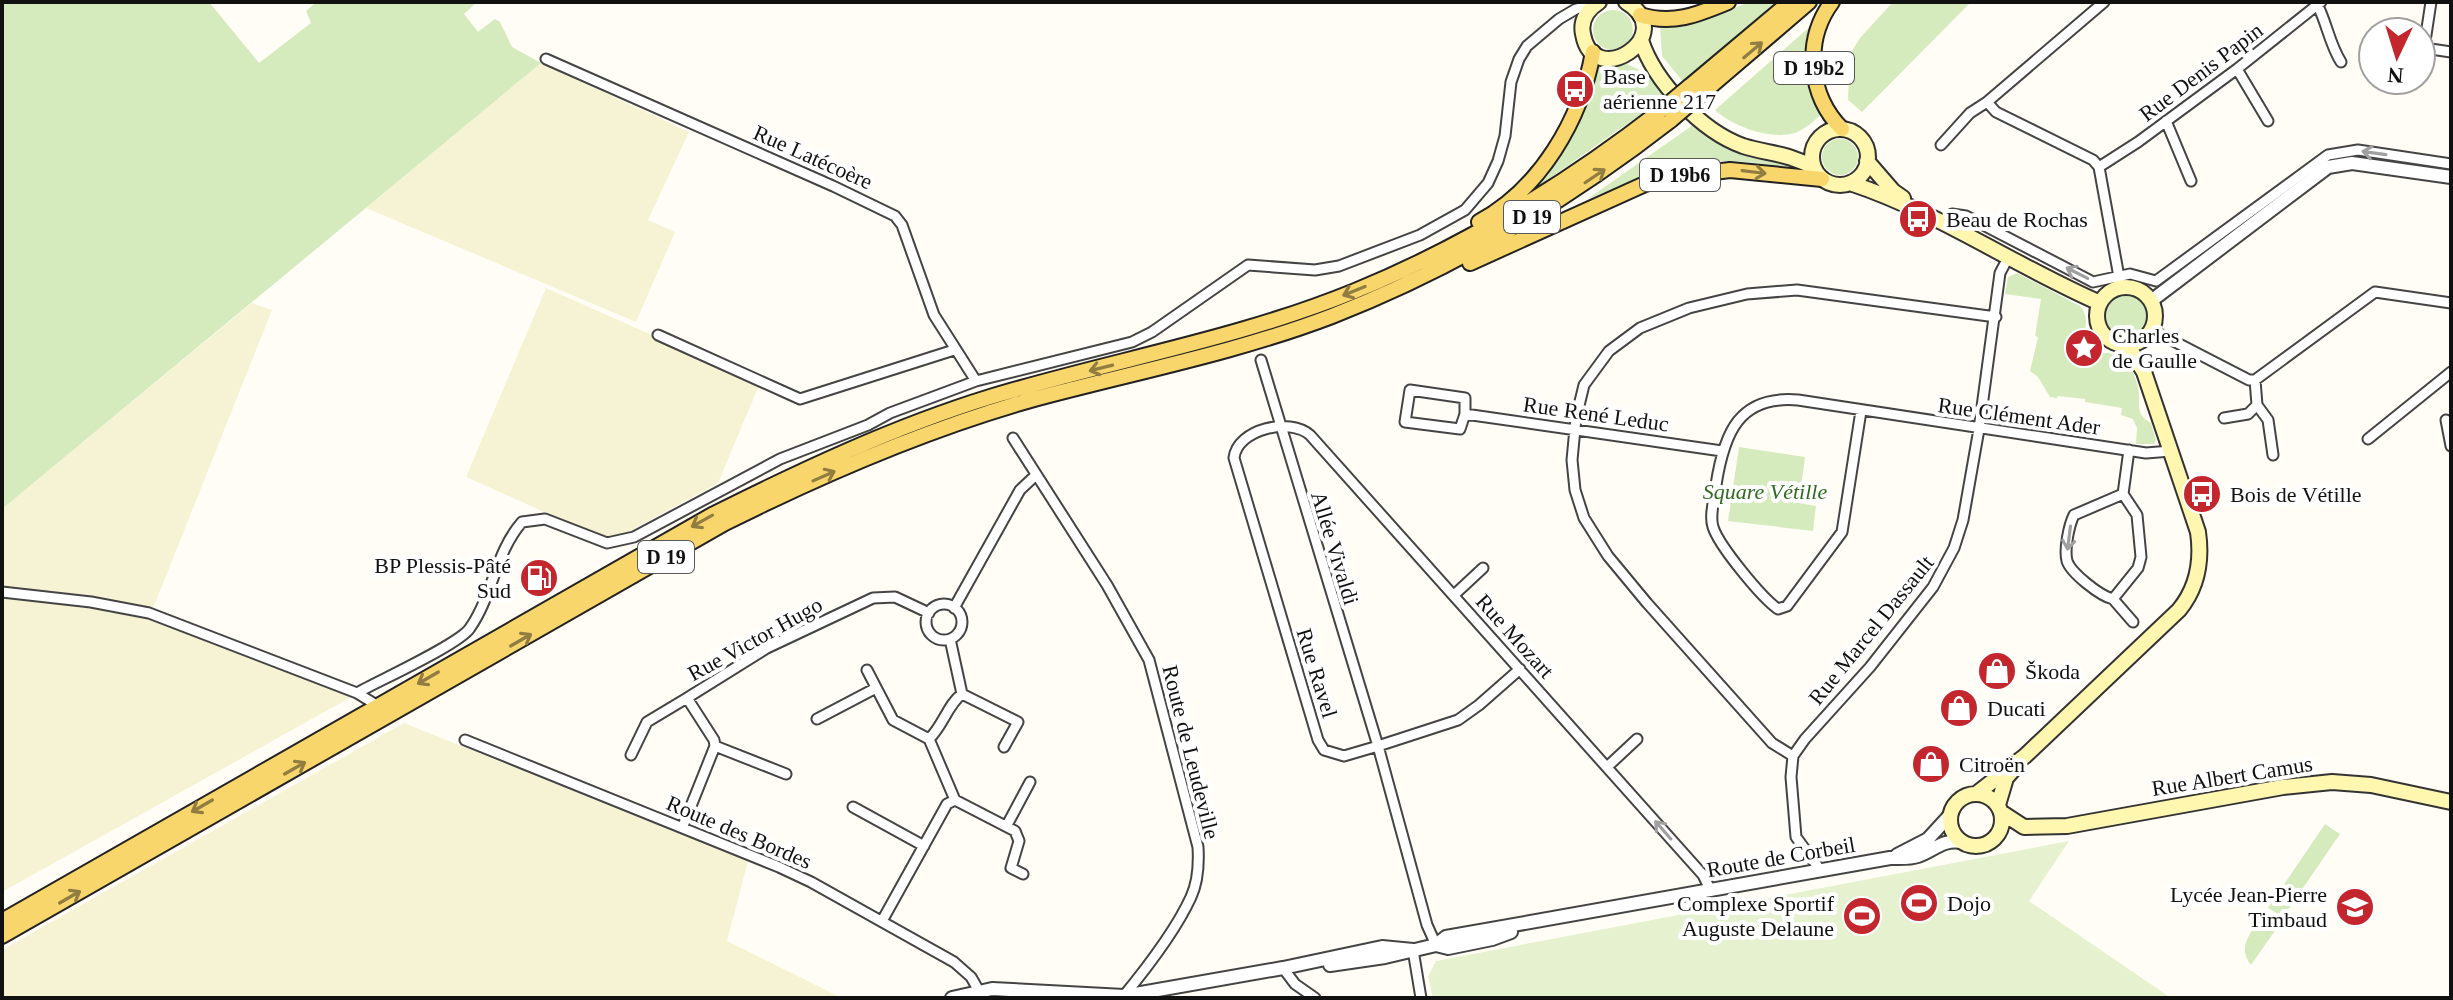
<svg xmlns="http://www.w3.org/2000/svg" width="2453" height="1000" viewBox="0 0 2453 1000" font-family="'Times New Roman',serif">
<rect width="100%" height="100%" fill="#fffdf5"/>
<path fill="#f6f3d4" d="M541,63L689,132L648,220L675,232L636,322L366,208Z
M546,288L760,383L718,483L621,536L603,538L466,477Z
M252,303L272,310L152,611L2,591V509Z
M2,594L115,607L150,615L353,696L2,892Z
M404,723L748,861L727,941L842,998H2V950Z"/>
<path fill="#d5ebbd" d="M2,2H209L259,63L311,23L306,11L316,2H477L464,14L478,32L495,19L500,22L512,47L541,63L2,509Z
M1750,2H1776L1684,83L1662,56L1660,26L1696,22Z
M1893,2H1971L1862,112L1848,100L1850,54L1860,38Z
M1593 30a20 20 0 1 1 40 0a20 20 0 1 1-40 0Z
M1814,23C1811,59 1803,81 1822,114C1814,121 1805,129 1795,133C1771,140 1733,127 1715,110Z
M1624,63L1638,69L1668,95L1536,188L1567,142L1598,64L1615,66Z
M1693,125L1730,147L1794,162L1799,170C1775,166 1750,161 1725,161C1680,162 1627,183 1586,200Z
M1822 157a18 18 0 1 1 36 0a18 18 0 1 1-36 0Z
M2017,273L2080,306C2091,319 2085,335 2076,348L2082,354L2109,353L2127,361C2131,369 2136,378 2138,387C2141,403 2134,414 2151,423L2156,440L2154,444H2136L2137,428L2133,419L2121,415L2122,408L2085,402V399L2058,396L2057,398L2050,397L2038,377L2030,371L2038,337L2035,336L2041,299L2005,294L2008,277Z
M2105 315a22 22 0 1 1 44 0a22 22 0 1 1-44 0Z
M1739,447L1805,457L1799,503L1816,506L1813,531L1728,521Z
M2325,824L2340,834L2283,917L2268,908Z
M2265,912L2281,922L2251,965C2235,946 2254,929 2265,912Z"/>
<path fill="#e6f2cf" d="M2069,841L2029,901L2171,998H1433L1428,977L1436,961Z"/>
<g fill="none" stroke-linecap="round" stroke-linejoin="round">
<g stroke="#444" stroke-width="13">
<path id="minor" d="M2104,2L1987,102L1996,112L2093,160L2099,167L2121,288
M2431,2L2424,48L2451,52
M2318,6C2327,24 2330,45 2341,62
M546,59L833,186L895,216L902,225L934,315L976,381
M2237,69L2268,121
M2166,121L2191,181
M1941,145L1970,113L1987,102
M2099,167L2138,142L2237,69L2321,2
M1943,223L1952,214L1966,216L2093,282L2130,274L2156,281L2328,155L2358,150L2451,164
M2152,330L2249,380H2255L2375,292L2451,303
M658,335L800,399L954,350
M1261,360L1378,746L1458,720L1479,705L1520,669
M2255,380L2257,405L2268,420L2273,455
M1410,390L1465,398V414L1460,429L1405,422Z
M1861,411L1842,532L1787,606L1778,609C1762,598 1719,546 1713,527C1709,515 1715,497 1716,485C1724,433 1739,395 1798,400L2146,453L2171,451
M1465,414L1722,451
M2224,418L2248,414L2257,405
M2446,420L2451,446
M1013,438L1107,585L1149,660L1198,847C1199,864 1198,882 1191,897C1175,932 1146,969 1122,998
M2368,439L2451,372
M2123,494L2074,515C2069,525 2064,549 2067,561C2071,573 2100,596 2113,599L2138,568L2141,557L2137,515L2123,494L2129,450
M2,592L91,602L149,613L357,693L378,706
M1454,595L1483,568
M2113,599L2133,622
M926 622a18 18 0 1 1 36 0a18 18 0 1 1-36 0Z
M954,608L1020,490L1036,475
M867,670L893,720L929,739
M357,693C378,681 460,644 470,628C493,595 495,553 522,522L545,519L607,543L634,537L780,459L868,425L890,413L976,381L1132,342L1152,332L1248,265L1315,270L1339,266L1420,235L1465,210L1488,183L1498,161L1505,136L1511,82L1519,59L1527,46L1559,19L1576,9L1595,4
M962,694L1018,722L1004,747
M817,719L876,688
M465,740L779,867L811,882L954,962L971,977L979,991
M715,746L786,774
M631,755L647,722L687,698
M1793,756L1772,743L1647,603L1608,556L1584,518L1575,490L1572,460L1576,418L1584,385L1609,351L1640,328L1689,308L1747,294L1797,290L1996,317
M1607,767L1637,739
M955,800L1015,831L1019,841L1011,868L1023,874
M853,807L924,846
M1007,825L1030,782
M683,826L715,746L714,740L687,698L767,648L873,598L895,597L929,613
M1821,871L1796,837L1791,777L1793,756L1805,739L1870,667L1933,587L1954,548L1963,520L1979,429L2000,273L2009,256
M882,921L947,804L955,800L929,739C943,726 948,704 962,694L950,639
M1436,945L1427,925L1378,746L1344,756L1324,750L1318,740L1234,458C1237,429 1290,417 1310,435L1703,875L1711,891
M1413,950L1421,998
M1283,968L1295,984L1315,998"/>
</g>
<g stroke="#444" stroke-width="16">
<path id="tertiary" d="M2151,301L2328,167L2352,163L2451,177
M1897,855L1928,839L1951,814
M1436,945L1446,937L1890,858C1899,858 1909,859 1918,856C1935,850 1942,839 1962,842
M1330,965L1385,957L1436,945L1448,948L1492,939L1511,932
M952,998L992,989L1124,996L1283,968L1382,947L1413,950"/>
</g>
<g stroke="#333" stroke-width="18">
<path id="secondary" d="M1599,2C1588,9 1580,20 1583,34C1593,92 1681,35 1626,2
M1641,40C1654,81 1701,131 1743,146C1768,154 1789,153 1814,168
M1812 157a28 28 0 1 1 56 0a28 28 0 1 1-56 0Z
M1867,161L1893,191L1903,198
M1850,183C1938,212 2015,266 2100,303
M2097 316a29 29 0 1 1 58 0a29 29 0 1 1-58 0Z
M1976,794L2025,756L2179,610C2198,587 2202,560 2198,532L2144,372L2128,346
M1950 820a26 26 0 1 1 52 0a26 26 0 1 1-52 0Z
M1998,805L2006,778L2013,770
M2001,812L2024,827L2067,826L2283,787L2332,782L2371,785L2451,802"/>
</g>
<g stroke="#222" stroke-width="18">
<path id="primary" d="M1832,2C1803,41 1809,96 1842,129
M1640,15C1672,25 1697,15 1728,2
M1690,86L1790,2
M1698,97L1809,2
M1479,222C1540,189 1581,120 1593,52
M1470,263L1645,184L1673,177L1730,170L1822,179
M2,921L712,515C802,470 893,427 990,397C1112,360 1235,340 1355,291C1465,246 1566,184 1660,111
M2,936L725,523C825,473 927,429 1034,399C1134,372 1235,353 1332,316C1455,268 1567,201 1671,120"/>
</g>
<use href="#minor" stroke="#fff" stroke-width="9"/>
<use href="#tertiary" stroke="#fff" stroke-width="12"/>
<use href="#secondary" stroke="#fff6b0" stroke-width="14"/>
<use href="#primary" stroke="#f9d66b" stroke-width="14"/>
<g stroke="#222" stroke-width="18" stroke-linecap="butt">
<path id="primary-bridge" d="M1660,111L1690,86
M1671,120L1698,97"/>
</g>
<use href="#primary-bridge" stroke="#f9d66b" stroke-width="14"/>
</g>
<defs><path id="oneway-shaft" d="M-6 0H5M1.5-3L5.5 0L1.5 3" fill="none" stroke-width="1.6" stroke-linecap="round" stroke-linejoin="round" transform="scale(2)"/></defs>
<g stroke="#917d42">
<use href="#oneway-shaft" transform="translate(1753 50) rotate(-40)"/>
<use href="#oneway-shaft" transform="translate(1754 172) rotate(7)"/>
<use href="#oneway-shaft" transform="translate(1595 176) rotate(-34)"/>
<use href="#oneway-shaft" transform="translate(1354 291) rotate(158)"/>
<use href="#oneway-shaft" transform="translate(1101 368) rotate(166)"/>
<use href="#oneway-shaft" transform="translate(824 476) rotate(-24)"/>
<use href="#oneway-shaft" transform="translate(702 521) rotate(151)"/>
<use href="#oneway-shaft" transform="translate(521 640) rotate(-30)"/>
<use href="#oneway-shaft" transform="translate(428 678) rotate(150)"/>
<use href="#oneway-shaft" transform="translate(295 768) rotate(-30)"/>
<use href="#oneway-shaft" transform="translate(202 806) rotate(150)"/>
<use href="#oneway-shaft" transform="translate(70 897) rotate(-30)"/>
</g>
<g stroke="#a0a0a0">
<use href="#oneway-shaft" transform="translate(2374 153) rotate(-172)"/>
<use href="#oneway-shaft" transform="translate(2077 273) rotate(-153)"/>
<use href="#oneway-shaft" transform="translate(2069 538) rotate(97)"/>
<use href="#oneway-shaft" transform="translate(1663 830) rotate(-131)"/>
</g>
<defs>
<g id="bus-disc" transform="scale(2)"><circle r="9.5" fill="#c4262e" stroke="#fff"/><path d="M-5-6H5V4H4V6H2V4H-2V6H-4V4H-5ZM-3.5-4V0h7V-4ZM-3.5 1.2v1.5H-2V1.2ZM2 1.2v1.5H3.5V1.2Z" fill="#fff"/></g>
<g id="sight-disc" transform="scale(2)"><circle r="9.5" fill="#c4262e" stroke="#fff"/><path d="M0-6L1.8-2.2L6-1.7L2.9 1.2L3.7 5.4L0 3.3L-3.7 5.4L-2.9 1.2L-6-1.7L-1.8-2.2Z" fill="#fff"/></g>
<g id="fuel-disc" transform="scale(2)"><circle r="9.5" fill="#c4262e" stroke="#fff"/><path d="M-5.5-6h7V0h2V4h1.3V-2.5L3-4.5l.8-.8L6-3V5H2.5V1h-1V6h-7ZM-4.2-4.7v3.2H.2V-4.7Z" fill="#fff"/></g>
<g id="shop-disc" transform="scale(2)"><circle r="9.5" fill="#c4262e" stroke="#fff"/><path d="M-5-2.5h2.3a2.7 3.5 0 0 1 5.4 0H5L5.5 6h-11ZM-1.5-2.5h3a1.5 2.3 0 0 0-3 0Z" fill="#fff"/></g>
<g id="stadium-disc" transform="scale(2)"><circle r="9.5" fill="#c4262e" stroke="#fff"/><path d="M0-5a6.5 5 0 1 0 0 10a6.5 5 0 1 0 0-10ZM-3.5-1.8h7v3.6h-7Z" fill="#fff"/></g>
<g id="school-disc" transform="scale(2)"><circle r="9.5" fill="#c4262e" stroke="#fff"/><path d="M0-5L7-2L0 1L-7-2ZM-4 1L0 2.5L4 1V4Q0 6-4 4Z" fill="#fff"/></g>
</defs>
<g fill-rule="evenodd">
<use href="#bus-disc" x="1575" y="89"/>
<use href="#bus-disc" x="1918" y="219"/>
<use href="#sight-disc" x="2084" y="348"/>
<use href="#bus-disc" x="2202" y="494"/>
<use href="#fuel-disc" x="539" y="578"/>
<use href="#shop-disc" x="1997" y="671"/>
<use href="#shop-disc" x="1959" y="708"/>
<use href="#shop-disc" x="1931" y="764"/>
<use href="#stadium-disc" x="1919" y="903"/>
<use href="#school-disc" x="2355" y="907"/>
<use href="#stadium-disc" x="1862" y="916"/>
</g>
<g text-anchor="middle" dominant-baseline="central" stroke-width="8" stroke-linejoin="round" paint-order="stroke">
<g fill="#fff" stroke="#585858" stroke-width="2">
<rect x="1774" y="52" width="80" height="32" rx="6"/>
<rect x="1640" y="159" width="80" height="32" rx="6"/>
<rect x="1504" y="201" width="56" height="32" rx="6"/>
<rect x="638" y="541" width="56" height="32" rx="6"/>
</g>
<g font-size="20" font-weight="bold" fill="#111">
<text x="1814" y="68">D 19b2</text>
<text x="1680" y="175">D 19b6</text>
<text x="1532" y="217">D 19</text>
<text x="666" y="557">D 19</text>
</g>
<g font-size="22" fill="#111" stroke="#fff">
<text transform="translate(2201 72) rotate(-37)">Rue Denis Papin</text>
<text transform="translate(813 157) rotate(24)">Rue Latécoère</text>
<text transform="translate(1596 414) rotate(8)">Rue René Leduc</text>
<text transform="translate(2019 416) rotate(8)">Rue Clément Ader</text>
<text transform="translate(1335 548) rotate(73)">Allée Vivaldi</text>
<text transform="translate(1871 630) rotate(-51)">Rue Marcel Dassault</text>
<text transform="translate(1515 636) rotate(48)">Rue Mozart</text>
<text transform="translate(755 639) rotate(-29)">Rue Victor Hugo</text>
<text transform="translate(1317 673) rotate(73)">Rue Ravel</text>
<text transform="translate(1191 752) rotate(76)">Route de Leudeville</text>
<text transform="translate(2232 776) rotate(-9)">Rue Albert Camus</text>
<text transform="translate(739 832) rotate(23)">Route des Bordes</text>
<text transform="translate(1781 857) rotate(-10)">Route de Corbeil</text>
</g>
<g font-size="22" fill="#111" stroke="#fff" text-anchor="start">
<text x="1603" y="76">Base<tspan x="1603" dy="25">aérienne 217</tspan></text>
<text x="1946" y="219">Beau de Rochas</text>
<text x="2112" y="335">Charles<tspan x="2112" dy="25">de Gaulle</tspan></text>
<text x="2230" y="494">Bois de Vétille</text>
<text x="511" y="565" text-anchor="end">BP Plessis-Pâté<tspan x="511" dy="25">Sud</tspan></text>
<text x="2025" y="671">Škoda</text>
<text x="1987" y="708">Ducati</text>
<text x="1959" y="764">Citroën</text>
<text x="2327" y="894" text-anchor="end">Lycée Jean-Pierre<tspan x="2327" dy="25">Timbaud</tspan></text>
<text x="1834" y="903" text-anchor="end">Complexe Sportif<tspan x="1834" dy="25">Auguste Delaune</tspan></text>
<text x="1947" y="903">Dojo</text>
</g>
<g font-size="22" font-style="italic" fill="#2f6b1f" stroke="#fff">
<text x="1765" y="491">Square Vétille</text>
</g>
</g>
<rect width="2453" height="1000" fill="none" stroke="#111111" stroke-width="8"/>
<g transform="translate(2397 56) rotate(184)"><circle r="38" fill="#ffffff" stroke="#a0a0a0" stroke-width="2"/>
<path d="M0-6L14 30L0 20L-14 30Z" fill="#c4262e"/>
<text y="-12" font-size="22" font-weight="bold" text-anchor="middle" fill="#111111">N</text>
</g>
</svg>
